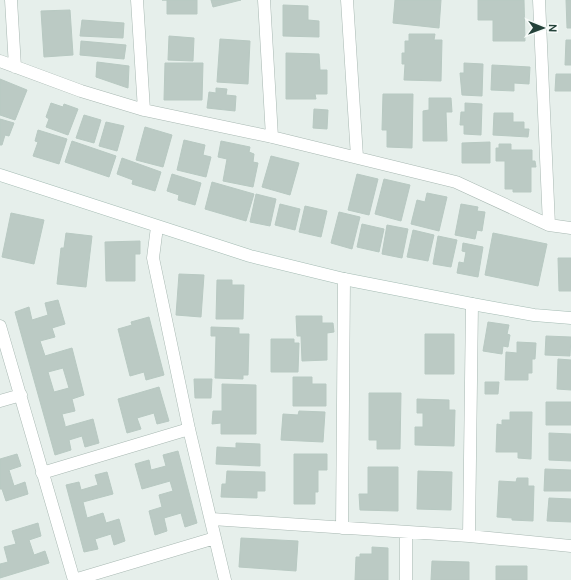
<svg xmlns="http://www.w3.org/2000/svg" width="571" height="580" viewBox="0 0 571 580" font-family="'DM Sans',sans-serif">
<rect width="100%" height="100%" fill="#e6efeb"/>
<path fill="#bbcac4" stroke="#b8c9c2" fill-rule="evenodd" d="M162,0H197V14H167V0Z
M211,0H241L213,7Z
M395,0H441L439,28L393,23Z
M478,0H524L525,41H493V20H478Z
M566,0H571V28H567Z
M283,5L308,6V20L319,21V37L283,36Z
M70,10L73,55L44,57L41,11Z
M82,20L124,23L123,38L80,36Z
M409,34H435L434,40H442L441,81L404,80L405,64H402V53H405V41H409Z
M169,36L194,38L193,61L168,60Z
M220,39L250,41L248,84L217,82Z
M566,40H571V65H565Z
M81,41L126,45L124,59L80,55Z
M286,53L319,54L320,70H327V94H315L316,99H286Z
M97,62L129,66L128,88L96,77Z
M165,63H203L202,100H164Z
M464,63L483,64L482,96L462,95L460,73H464Z
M492,65L530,67L529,84L514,83V91L491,90Z
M556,74H571V91H555Z
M0,79L27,90L15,120L0,115Z
M216,88L227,89L226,95L236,96L235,111L207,108L209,92L216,93Z
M383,94H413L412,148L387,147V130H382Z
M429,98H451L452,112H446L447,141H423V111L429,110Z
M51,103L63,107L64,104L78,109L68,135L46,127L49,119L46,117Z
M465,103L482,104L481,135L464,134V125H460L461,112H465Z
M314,109L328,110L327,129L313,128Z
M494,113H513V122H524V129H529L528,137L493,135Z
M84,115L101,120L94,143L76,138Z
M0,119L14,123L9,136L5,135L2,145H0Z
M106,122L124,126L117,151L99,146Z
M145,127L172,135L163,167L136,160Z
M38,130L67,139L59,164L33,156L38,142L35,141Z
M184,140L205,145L203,155L211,157L206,177L177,170Z
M72,141L116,156L109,177L65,162Z
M221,141L250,147L249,152L254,154L253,162L258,163L253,187L223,181L227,159L218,157Z
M490,142V163H462V143Z
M499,144H511V150H532V161H535L536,167H531V192H513V189H505V161H496V148H499Z
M271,156L299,163L290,195L262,187Z
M122,158L161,172L155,191L132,184L133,180L117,174Z
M172,174L201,183L195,205L178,200L179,195L167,191Z
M357,174L378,179L369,215L348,210Z
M384,179L410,185L401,221L375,214Z
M212,182L254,194L246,221L205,209Z
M427,193L447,197L439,231L411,224L417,200L425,202Z
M256,194L276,199L270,226L250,222Z
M280,204L300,209L295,230L275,225Z
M461,204L478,207L477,211L485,212L482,231L477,230L475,239L455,235Z
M305,206L327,211L321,237L299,232Z
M339,212L360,217L352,249L331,243Z
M11,213L44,220L34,264L2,257Z
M362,224L384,229L379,252L357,247Z
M387,225L408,229L402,258L382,254Z
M413,230L434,235L428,261L407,257Z
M66,233L92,236L86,287L57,284L61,248H64Z
M493,233L547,244L538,286L485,275Z
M438,236L457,240L451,267L433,264Z
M140,241V254H135V281H106L105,242Z
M463,243L483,247L478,277L457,273L459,262L464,263L466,252L462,251Z
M558,258H571V291H559Z
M179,274L204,275L201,317L176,315Z
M217,280H232V285H244L243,319H216Z
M58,300L65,324L52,328L55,337L40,341L45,356L72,348L84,395L72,399L75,411L62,414L65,425V427L93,419L99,443L85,447L82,436L69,440L71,450L55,455L15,312L29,307L32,320L48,315L45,303ZM63,368L69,388L54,392L48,372Z
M296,316H322V323H333L334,332L327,333V360L302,361L301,336H297Z
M149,317L164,375L146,380L144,372L130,376L118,329L132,325L131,322Z
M488,322L509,325L507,334L510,335L508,347L503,346L502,354L483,351Z
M211,327L239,328V334H249L248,375H243V379L215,378L216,336H211Z
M425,334H454V374H425Z
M546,336L571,337L570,356L545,355Z
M271,339H294V343H299L298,372H271Z
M517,342L536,343L535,359H532V373H528V380H505L506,352L517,353Z
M558,359L571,360V390L557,389Z
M293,377H312V384H326V406H293Z
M194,379H212L211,398H195Z
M485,382H499L498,394H485Z
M222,384L256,385V434H221V423L212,424L213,411H222Z
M159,387L169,421L157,424L154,413L137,418L141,429L127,433L118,399Z
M369,393H401L400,449H377V440H369Z
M417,399L449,400V410H455L454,446L415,445V427H423V413H417Z
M546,402H571V425H546Z
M299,411L325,412L323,442L281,440L283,414L298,415Z
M510,412H532L531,459L518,458V452H496L497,424L502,425V420H510Z
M549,433L571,434V461L549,460Z
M236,443L260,444V466L216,464L217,447L236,448Z
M178,451L197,523L185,527L181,513L164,518L167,531L155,535L149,511L162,507L159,495L173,491L170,481L142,489L135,464L149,460L151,470L166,466L163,455Z
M17,454L21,466L9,470L14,486L25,482L28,494L6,501L2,489H0V459Z
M294,454H327V470H318V492H315V504H294Z
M368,467H398V511L360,510L359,494H368Z
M545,469L571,470V491H544Z
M227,471L265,472V491H257V498L221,497L222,484H226Z
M418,471L452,472L451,510L417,509Z
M107,472L113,494L83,502L87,518L103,513L106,523L119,519L125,541L114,545L111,534L95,539L98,549L84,552L66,485L79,482L81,490L98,485L95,475Z
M517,478H528V486H534L533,521L512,520V518L497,517L499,481L516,482Z
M549,498L571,499V522L547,521Z
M38,523L41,536L29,540L34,555L45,551L49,563L0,578V564L8,562L4,547L16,544L12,531Z
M241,538L298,541L296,571L239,567Z
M372,547L388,548V580H355L356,557H360V554H372Z
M432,561L469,562V580H431Z
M496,566H527V580H496Z"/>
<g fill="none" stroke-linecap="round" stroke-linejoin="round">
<g stroke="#a8b8b2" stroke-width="13">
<path id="street" d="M11,0L15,67
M137,0L144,110
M264,0L272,137
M347,0L357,157
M539,0L549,225
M0,61L81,91L144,110L272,137L456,182L549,225L571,228
M157,227L153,258L189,429L225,580
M0,326L74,580
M0,401L21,395
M42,473L189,429
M212,519L469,536L571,546
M342,528L344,279
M469,536L472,304
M74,580L215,538
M406,580V533"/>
</g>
<g stroke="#a4bbb3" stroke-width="13">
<path id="secondary" d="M0,175L250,256L344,279L472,304L534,315L571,318"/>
</g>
<use href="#street" stroke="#fff" stroke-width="12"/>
<use href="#secondary" stroke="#fff" stroke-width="12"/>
</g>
<g transform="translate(543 28) rotate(91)" stroke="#f7fbf9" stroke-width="3" paint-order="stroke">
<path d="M0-3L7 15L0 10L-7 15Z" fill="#24423a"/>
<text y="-6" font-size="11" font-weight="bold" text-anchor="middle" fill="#24423a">N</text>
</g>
</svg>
